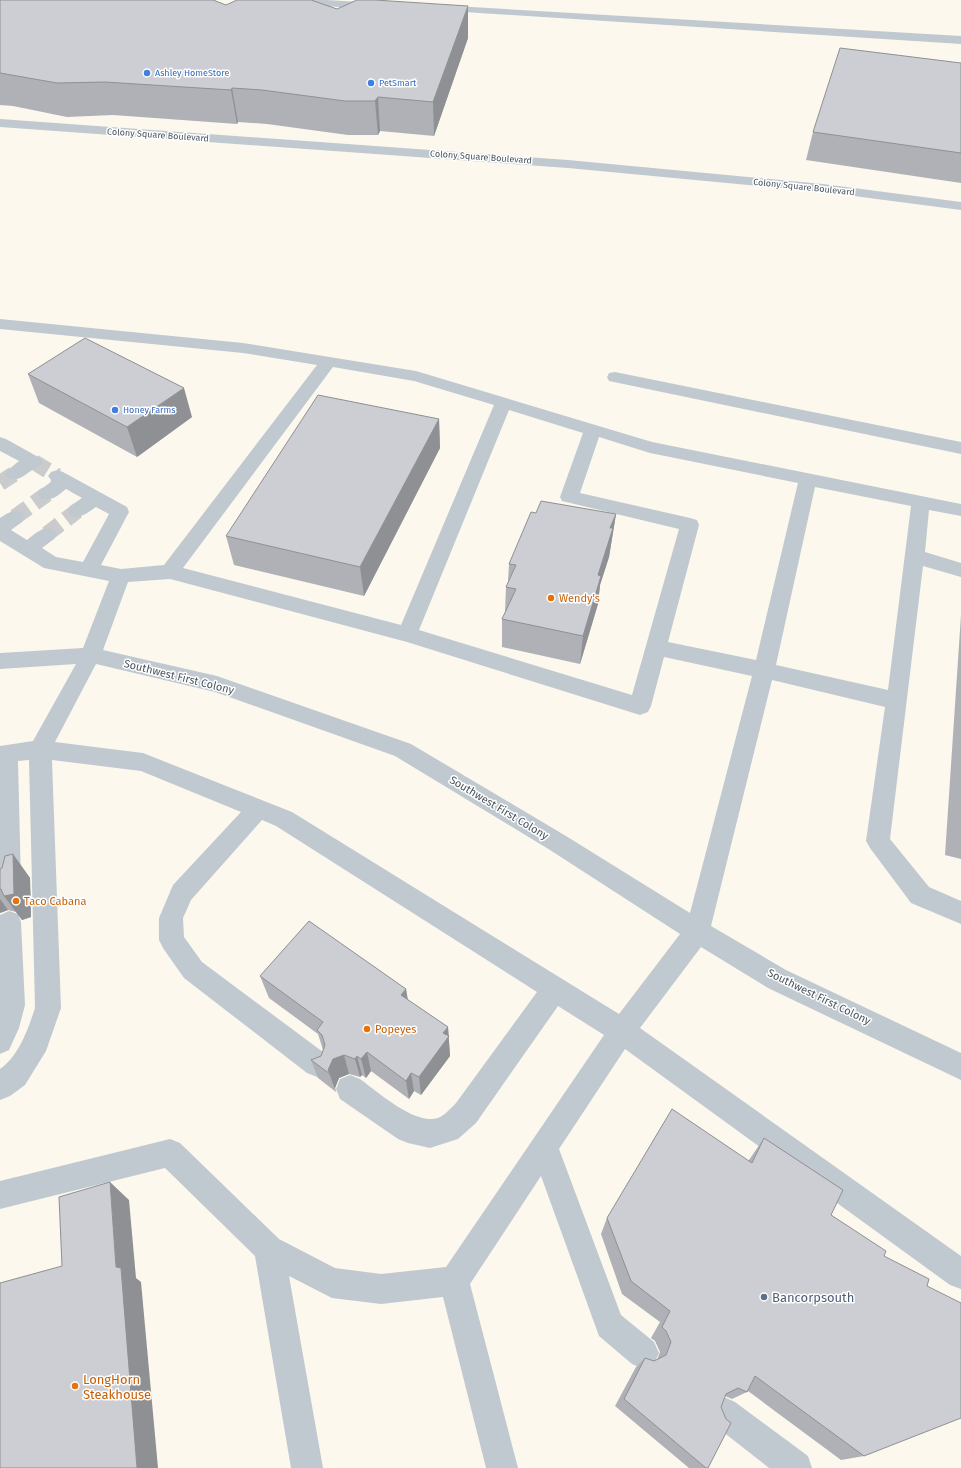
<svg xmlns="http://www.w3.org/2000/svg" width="961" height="1468" viewBox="0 0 961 1468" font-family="'Fira Sans',sans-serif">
<rect width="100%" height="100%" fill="#f4f2f2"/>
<path fill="#fcf8ee" d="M0,0H961V1468H0Z"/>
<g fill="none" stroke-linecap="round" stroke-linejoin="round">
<path stroke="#cacbcd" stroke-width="16" stroke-dasharray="16 8" stroke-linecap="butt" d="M34,462L57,476
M0,483L14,474
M15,517L47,494
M47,534L77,511"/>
<path fill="#c0c9d0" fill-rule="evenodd" d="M256,0H327L379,3L385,6L379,9L262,3Z
M437,5L961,36V44L433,10L431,8Z
M0,119L568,160L823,184L961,202V210L823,192L568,168L0,127Z
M0,319L243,343L416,371L652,442L961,504V516L929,510L925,552L961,563V577L923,566L890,839L929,887L961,901V924L911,903L870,848L866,841L885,707L772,680L711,926L786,970L961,1053V1080L768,988L701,947L640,1028L961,1256V1289L950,1285L625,1049L559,1149L621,1315L654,1342L659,1353L654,1364L643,1369L632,1364L599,1336L541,1176L470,1284L518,1468H486L443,1297L381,1304L332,1298L289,1276L323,1468H291L255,1256L165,1168L0,1209V1181L170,1139L180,1143L279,1239L335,1268L381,1274L446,1267L604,1035L558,1006L476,1123L458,1139L430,1148L408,1143L398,1139L340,1099L336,1089L340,1079L350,1075L360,1079C378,1092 418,1128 440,1117C446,1114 451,1108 456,1103L537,992L276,826L262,820L191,900L183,918L184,937L202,962L327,1055L330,1064L327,1073L317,1077L307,1073L184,978L163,948L159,940V918L173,885L241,812L141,771L52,760L61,1008L46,1051L25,1085L10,1096L0,1100V1069C19,1056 28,1029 35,1008L29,760L18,761L21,883L18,891L9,894L0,890V746L33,741L76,664L0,669V653L83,648L109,581L44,568L0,541V518C8,513 12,510 22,512L24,517L22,522L11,530L27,540C36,533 42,526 54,529L57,534L54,539L42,548L56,557L83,562L109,514L96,507C87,513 81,519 70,516L68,511L70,506L82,498L66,489C57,496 52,502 40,498L38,494L40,490L52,481L48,476L51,472L57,470L63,472L127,507L129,512L101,565L121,569L164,565L317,365L243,353L0,329ZM333,367L414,381L494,405L401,625L183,568ZM509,410L583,433L560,497L562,501L679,529L632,695L419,630ZM599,437L650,453L798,483L756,660L668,642L699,525L697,520L690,518L580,493ZM815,487L911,506L888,690L776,665ZM170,579L407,642L640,715L648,712L651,706L664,657L752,676L690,913L566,836L411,744L217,676L103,650L128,582ZM96,664L215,692L395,756L550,850L680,934L619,1014L292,812L143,753L55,742Z
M615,372L961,442V454L609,381L607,377L609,373Z
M0,437L6,439L40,458L43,462L40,466C27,470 23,483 8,478L5,474L8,470L19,461L0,451Z
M9,911L18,914L21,922L25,1005L19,1028L9,1050L0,1054V915Z
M724,1397L735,1402L808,1456L812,1468H769L713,1424L708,1413L713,1402Z"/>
</g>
<path fill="#afb1b6" d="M0,0L226,5L337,9L468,6V38L434,136L380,131L378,135H348L267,124L238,122L237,124L113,115L67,117L13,106L0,105Z
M961,63V183L806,160L813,132Z
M28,374L192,417L137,457L39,403Z
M439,419L440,448L364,596L234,565L226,536Z
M536,513L616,514L609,557L600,585L598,604L580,664L502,647V619L505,612L506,587L508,582L509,564Z
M961,615V859L945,855Z
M13,854L30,878L31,917L22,920L16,912L8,910L0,913V869L2,868Z
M260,976L406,989L408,1000L448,1027L450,1056L421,1095L414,1091L409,1099L371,1071L366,1078L362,1075L360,1077L349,1074L339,1078L335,1088L336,1092L318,1078L311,1060L321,1056L323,1050L318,1034L269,998Z
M764,1138L831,1215L884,1256L864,1456L841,1460L748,1391L747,1392L732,1399L725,1396L721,1407L708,1468H689L615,1406L636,1367L645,1358L654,1361L657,1360L660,1352L655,1341L651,1338L660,1322L622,1294L601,1234L607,1218L749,1160Z"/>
<path fill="#8f9094" d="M468,6V38L434,136L433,102Z
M232,88L238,122L237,124L231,90Z
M378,97L380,131L378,135L375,101Z
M184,388L192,417L137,457L127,427Z
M439,419L440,448L364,596L360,567Z
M616,514L609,557L600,585L598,604L580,664L583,636L598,575L610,528Z
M13,854L30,878L31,917L22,920L4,896Z
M0,899L8,910L0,913Z
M406,989L409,1009L401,995Z
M448,1027L450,1056L421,1095L419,1077L443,1033Z
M367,1052L371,1071L366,1078L361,1059Z
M344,1055L349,1074L339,1078L335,1088L336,1092L328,1070L333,1059Z
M357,1056L362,1075L360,1077L355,1059Z
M411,1073L414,1091L409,1099L406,1081Z
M110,1182L129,1200L136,1278L141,1282L158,1468H137L116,1267Z"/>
<path fill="#ccced4" stroke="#8f9094" d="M0,0H213L226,5L237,0H311L337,9L357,0H375L468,6L433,102L378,97L375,101H345L262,90L232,88L231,90L105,82L57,83L0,73Z
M840,48L961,63V153L813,132Z
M85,338L184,388L127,427L28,374Z
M318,395L439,419L360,567L226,536Z
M541,501L616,514L610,528H613L598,575L601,576L583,636L502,619L516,589L506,587L516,565L509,564L531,512L536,513Z
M13,854L14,894L4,896L1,889H0V869L2,868L5,856Z
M309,921L406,989L401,995L448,1027L443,1033L449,1036L419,1077L411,1073L406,1081L367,1052L361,1059L357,1056L355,1059L344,1055L333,1059L328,1070L330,1074L311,1060L321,1056L325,1045L322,1035L317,1030L323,1022L260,976Z
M672,1109L752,1163L764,1138L843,1190L831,1215L886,1251L884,1256L929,1279L927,1286L961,1303V1418L864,1456L755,1376L747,1392L738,1388L726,1394L721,1407L726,1419L731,1423L708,1468H706L624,1399L645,1358L654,1361L666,1355L671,1342L666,1331L662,1327L670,1311L631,1281L607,1218Z
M110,1182L116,1267L121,1268L137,1468H0V1283L62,1266L59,1197Z"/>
<g fill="#3f7fe0" stroke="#fff" stroke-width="1.5">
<circle cx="147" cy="73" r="4"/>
<circle cx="371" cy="83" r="4"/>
<circle cx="115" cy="410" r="4"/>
</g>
<g fill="#e8710a" stroke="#fff" stroke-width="1.5">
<circle cx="551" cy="598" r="4"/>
<circle cx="16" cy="901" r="4"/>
<circle cx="367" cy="1029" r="4"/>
<circle cx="75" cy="1386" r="4"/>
</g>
<circle fill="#5c6f8a" stroke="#fff" stroke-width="1.5" cx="764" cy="1297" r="4"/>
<g text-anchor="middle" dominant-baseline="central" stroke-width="3" stroke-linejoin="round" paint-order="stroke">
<g font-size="9" fill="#366cbe" stroke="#fff" text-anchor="start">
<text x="155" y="73">Ashley HomeStore</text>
<text x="379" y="83">PetSmart</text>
<text x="123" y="410">Honey Farms</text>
</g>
<g font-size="9" fill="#4a555f" stroke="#fff">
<text transform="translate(158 135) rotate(4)">Colony Square Boulevard</text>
<text transform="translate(481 157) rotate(4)">Colony Square Boulevard</text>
<text transform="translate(804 187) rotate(6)">Colony Square Boulevard</text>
</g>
<g font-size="11" fill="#c56008" stroke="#fff" text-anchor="start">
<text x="559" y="598">Wendy's</text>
<text x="24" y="901">Taco Cabana</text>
<text x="375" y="1029">Popeyes</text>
</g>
<g font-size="11" fill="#4a555f" stroke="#fff">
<text transform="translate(179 677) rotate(14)">Southwest First Colony</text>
<text transform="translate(499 808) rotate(31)">Southwest First Colony</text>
<text transform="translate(819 997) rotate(26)">Southwest First Colony</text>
</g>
<g font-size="13" fill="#4e5e75" stroke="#fff" text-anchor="start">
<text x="772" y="1297">Bancorpsouth</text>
</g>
<g font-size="13" fill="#c56008" stroke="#fff" text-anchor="start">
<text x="83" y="1379">LongHorn<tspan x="83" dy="15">Steakhouse</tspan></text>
</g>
</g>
</svg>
